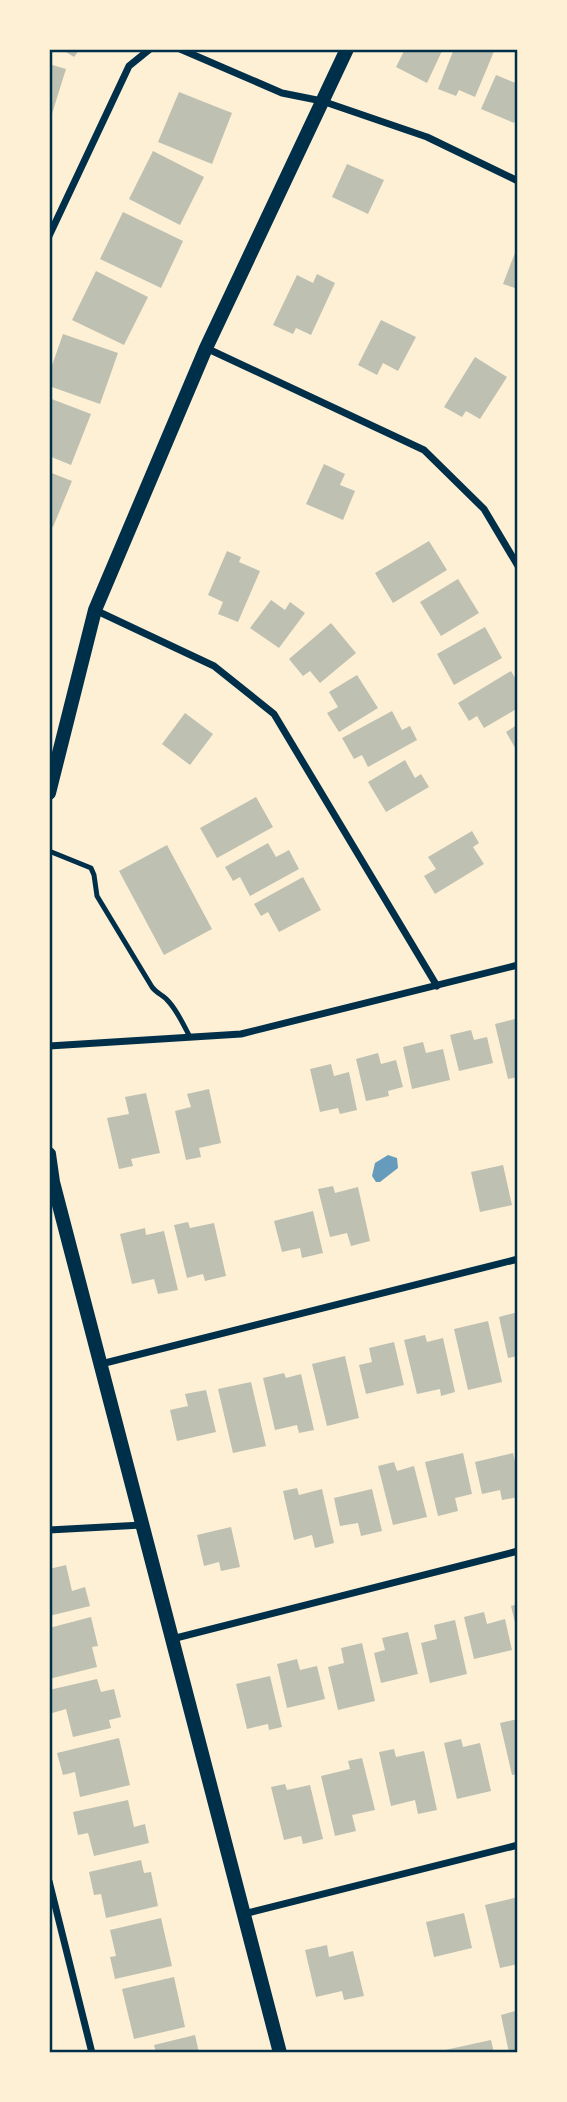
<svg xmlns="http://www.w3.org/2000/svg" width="567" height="2102" viewBox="0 0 567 2102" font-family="Raleway,sans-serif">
<rect width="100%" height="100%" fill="#fdf0d5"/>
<path fill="#669bbc" d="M388,1155L397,1158L398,1168L380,1182H376L372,1176L375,1163Z"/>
<path fill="#bec0b2" d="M61,49H80L74,57Z
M405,49H438L442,51L427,83L396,67Z
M454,49H495L475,97L459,90L456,96L438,89Z
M49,64L66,69L50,120H49Z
M496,75L518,84V114L514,123L481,109Z
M179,92L232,113L212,164L158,142Z
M153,151L204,177L180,225L129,199Z
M347,164L384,180L368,214L332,197Z
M123,212L183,241L161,288L100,259Z
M518,245V289L503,284Z
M96,271L148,297L124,345L72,320Z
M317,274L335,283L311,335L296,328L293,334L273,325L297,275L313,283Z
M381,320L416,337L398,371L383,363L377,375L358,365Z
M63,334L118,353L100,404L49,386V374Z
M475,357L507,377L480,419L466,411L462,417L444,407Z
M49,398L91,414L71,465L49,456Z
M324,464L345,474L340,485L355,491L343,520L306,504Z
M49,472L72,481L53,527L49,526Z
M429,541L447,570L393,603L375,573Z
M227,551L241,557L239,562L260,571L238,622L218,614L223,602L208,595Z
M458,579L479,613L441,636L420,602Z
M271,600L285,610L290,602L305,613L279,648L250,628Z
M331,623L356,653L320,683L310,671L303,676L289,659Z
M485,627L502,658L454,685L437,654Z
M511,671L518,683V708L484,728L477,716L469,721L458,703Z
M357,675L378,708L339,732L327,713L338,707L329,692Z
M392,711L402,730L410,726L417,740L368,767L362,755L354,759L342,738Z
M185,713L213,734L190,765L162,744Z
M518,724V753L506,732Z
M405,760L415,778L421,774L429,787L386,812L368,782Z
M256,797L273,827L217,858L200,828Z
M472,831L479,843L473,847L484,864L435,894L424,876L436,869L428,857Z
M268,843L276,857L289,850L299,869L250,896L240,877L233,881L225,867Z
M167,845L212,929L164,955L119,871Z
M303,877L321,910L279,932L268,912L261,916L254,904Z
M515,1019L518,1030V1077L508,1079L495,1024Z
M471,1030L474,1040L487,1037L493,1063L459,1071L450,1035Z
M423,1042L426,1053L443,1049L450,1080L412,1089L403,1047Z
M378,1053L381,1064L396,1060L403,1087L388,1091L389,1096L366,1101L356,1059Z
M331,1064L334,1076L349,1072L357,1110L340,1114L338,1108L320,1112L310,1069Z
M209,1089L221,1143L199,1148L201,1157L186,1160L175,1111L191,1107L187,1094Z
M146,1093L160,1153L131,1159L133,1166L119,1169L107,1118L129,1114L125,1097Z
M503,1165L512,1205L480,1212L471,1172Z
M333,1186L335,1193L358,1187L370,1241L351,1246L347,1233L330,1237L318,1189Z
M313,1211L323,1253L302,1258L300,1248L282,1252L274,1221Z
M188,1222L190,1228L214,1223L226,1276L205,1281L203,1274L187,1278L174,1225Z
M145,1228L146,1235L164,1231L178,1290L158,1294L154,1279L132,1284L120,1234Z
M518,1312V1356L508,1358L499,1317Z
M488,1321L502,1382L468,1390L454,1329Z
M425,1335L427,1342L443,1338L455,1392L441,1396L440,1389L417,1394L404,1340Z
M394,1342L404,1385L366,1394L359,1365L372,1362L369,1348Z
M345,1356L359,1418L327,1426L312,1364Z
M284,1373L286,1378L301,1374L314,1430L299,1433L297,1425L275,1430L263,1378Z
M251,1382L266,1446L233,1453L218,1389Z
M206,1390L216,1432L177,1441L170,1410L188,1406L185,1394Z
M463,1453L472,1494L455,1498L458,1511L438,1516L425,1462Z
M513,1453L518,1474V1497L502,1500L500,1490L482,1494L475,1462Z
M394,1462L397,1471L414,1466L427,1517L393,1525L378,1466Z
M297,1488L299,1495L322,1489L334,1543L315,1548L312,1535L294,1540L283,1491Z
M372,1489L382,1531L361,1536L358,1523L340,1526L334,1498Z
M231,1527L240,1567L221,1571L219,1562L204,1566L197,1535Z
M66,1565L72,1591L85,1587L90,1606L49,1616V1569Z
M518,1604V1630L517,1631L511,1606Z
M484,1612L487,1624L505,1619L512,1650L474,1659L464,1617Z
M91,1617L98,1646L92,1647L97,1667L49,1679V1656L51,1655L49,1628Z
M455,1620L467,1674L430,1683L421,1643L437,1639L434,1625Z
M408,1632L418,1674L381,1683L374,1653L385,1650L382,1638Z
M362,1643L375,1701L338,1710L328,1667L344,1663L341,1648Z
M297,1659L300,1670L317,1666L325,1699L287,1708L277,1664Z
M270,1676L282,1727L269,1730L268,1724L247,1729L236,1684Z
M97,1679L101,1692L114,1689L121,1717L109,1720L111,1728L73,1737L66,1709L49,1714V1690Z
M518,1719V1774L512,1775L500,1723Z
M119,1738L130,1785L80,1797L75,1772L63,1775L57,1753Z
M461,1739L463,1747L480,1743L491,1791L457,1799L444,1743Z
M394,1749L396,1757L424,1751L437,1810L418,1814L415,1800L391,1806L379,1752Z
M362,1758L375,1810L352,1815L356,1831L335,1836L321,1776L350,1769L348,1761Z
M285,1784L287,1790L310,1785L323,1839L303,1844L301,1836L284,1840L271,1787Z
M128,1800L134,1827L145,1824L149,1843L94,1856L88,1833L78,1835L73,1812Z
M141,1860L144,1873L151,1872L158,1906L106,1918L101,1894L94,1895L89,1872Z
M518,1897V1964L500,1968L485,1905Z
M464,1913L472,1948L434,1957L426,1922Z
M161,1918L172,1966L115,1979L110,1957L116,1956L110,1930Z
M327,1945L329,1957L353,1951L364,1996L344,2000L342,1991L316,1997L305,1950Z
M174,1977L185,2027L134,2039L122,1989Z
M515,2011L518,2020V2053H509L501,2015Z
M195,2035L199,2053H156L154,2045Z
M491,2040L494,2053H446L445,2050Z"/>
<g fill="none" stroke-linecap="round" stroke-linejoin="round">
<path stroke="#003049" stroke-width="5" d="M49,851L91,868L94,875L97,896L152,987C157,994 164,995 169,1002C178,1012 184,1026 190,1037"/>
<path stroke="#003049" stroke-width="7" d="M180,49L282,93L322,101L427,137L518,181
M49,236L129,66L150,49
M206,348L424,450L484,509L518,566
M95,610L214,666L274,714L437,986
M49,1046L241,1034L518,965
M101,1364L518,1259
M49,1530L142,1525
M172,1639L518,1551
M49,1881L92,2053
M244,1914L518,1845"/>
<path stroke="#003049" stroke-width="14" d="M49,793L95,610L206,348L347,49
M49,1154L53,1182L280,2053"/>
</g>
<rect width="567" height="2102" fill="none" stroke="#fdf0d5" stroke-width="102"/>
<rect x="51" y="51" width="465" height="2000" fill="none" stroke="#003049" stroke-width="2.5"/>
</svg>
